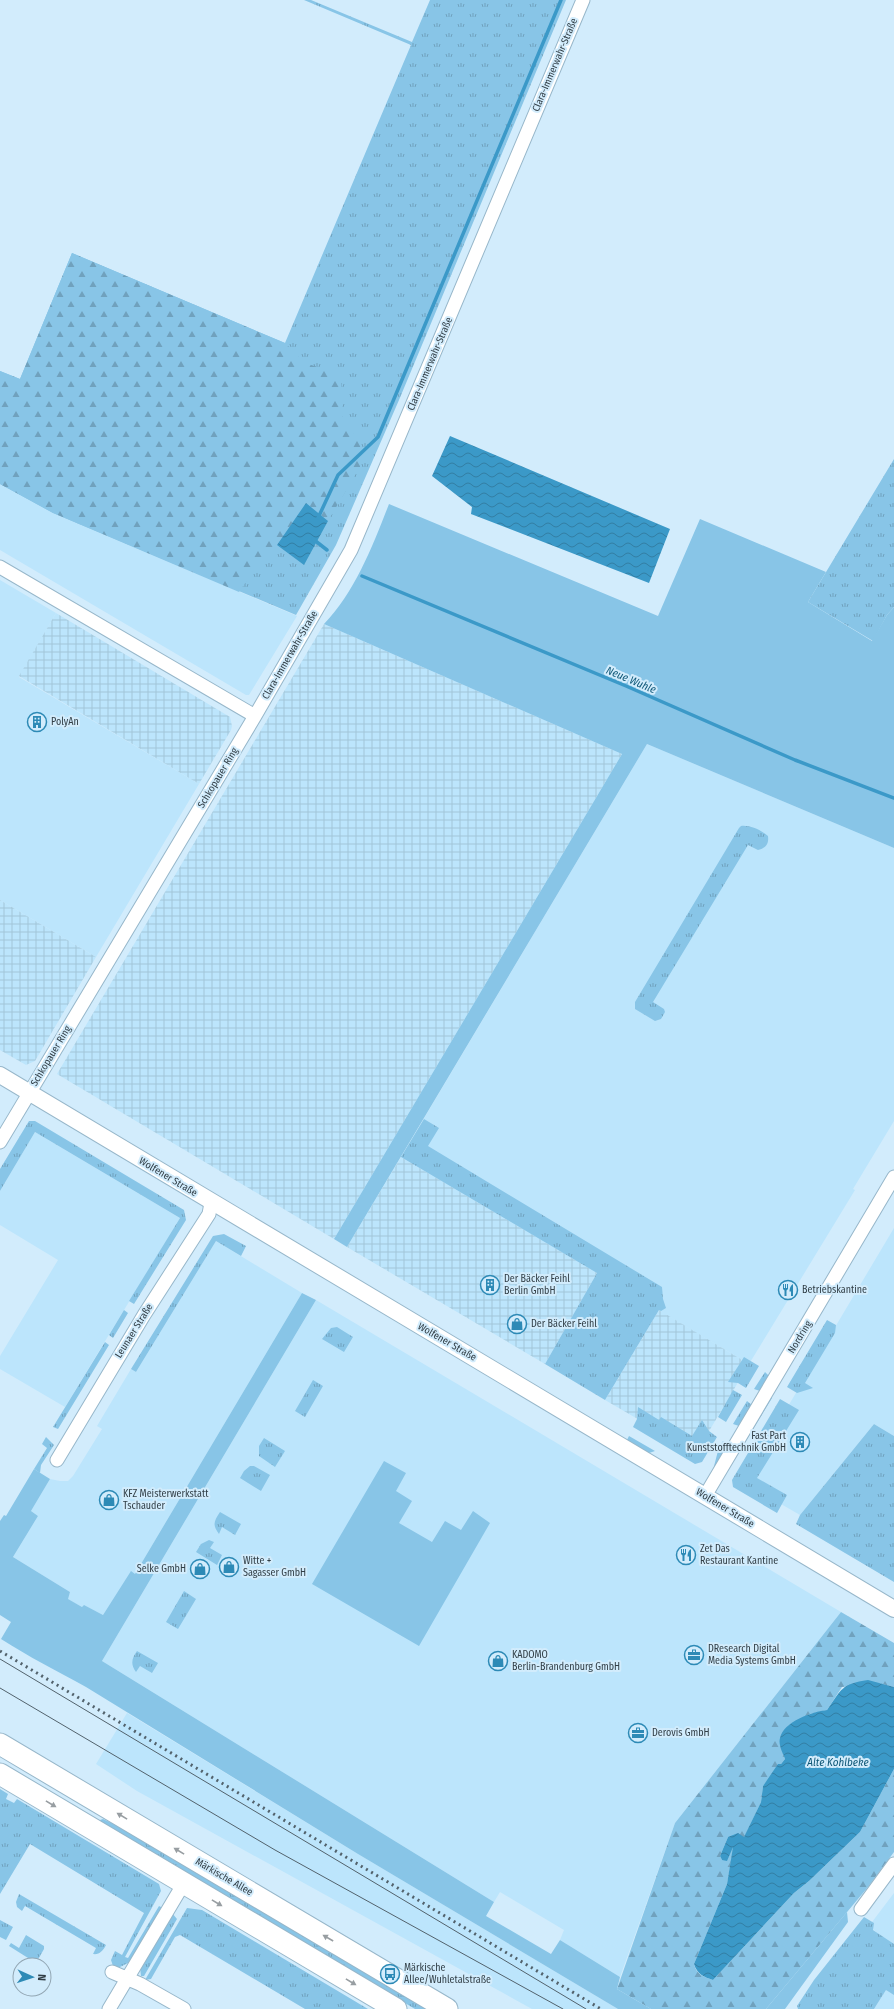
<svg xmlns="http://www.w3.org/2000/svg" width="894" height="2009" viewBox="0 0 894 2009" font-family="'Fira Sans Condensed',sans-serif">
<defs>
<pattern id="industrial-grid" width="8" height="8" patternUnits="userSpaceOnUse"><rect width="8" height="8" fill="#bce5fc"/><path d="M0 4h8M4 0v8" fill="none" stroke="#a2c6d9"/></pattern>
<pattern id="grass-tufts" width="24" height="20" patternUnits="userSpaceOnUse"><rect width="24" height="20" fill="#88c5e7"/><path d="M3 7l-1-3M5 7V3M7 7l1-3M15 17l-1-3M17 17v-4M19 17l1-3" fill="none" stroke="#70a1bd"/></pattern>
<pattern id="forest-firs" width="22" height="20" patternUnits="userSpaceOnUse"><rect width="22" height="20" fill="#88c5e7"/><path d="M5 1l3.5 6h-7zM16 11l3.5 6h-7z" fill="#70a1bd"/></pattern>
<pattern id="water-waves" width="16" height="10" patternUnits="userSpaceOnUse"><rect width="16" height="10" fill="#3b99c8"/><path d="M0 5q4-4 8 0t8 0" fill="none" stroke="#327ea4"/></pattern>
</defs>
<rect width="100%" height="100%" fill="#d2ecfc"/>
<path fill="#bce5fc" d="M0,484L53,513L297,616L249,695H246L0,550Z
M0,580L56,613L19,677L199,784L96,957L0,900Z
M647,744L894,848V1121L853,1189L855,1190L749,1364L401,1157Z
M35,1132L180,1218L65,1407L0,1369V1356L58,1260L0,1225V1191Z
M894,1228V1436L874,1424L800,1515L743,1482Z
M216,1241L302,1293L135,1574L131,1572L103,1615L85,1606L82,1607L67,1599L70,1592L13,1557L38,1516L31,1511L50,1479L60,1481H68L73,1476L102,1429L97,1426L131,1369L136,1372Z
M316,1300L841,1612L675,1823L620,1977L560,1940L564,1930L500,1892L494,1902L102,1661Z
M127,1713L358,1854L618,2009H532L137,1791L96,1764Z
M894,1893V1947L869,1926Z
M894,1977V2009H874L886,1990Z"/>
<path fill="url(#industrial-grid)" d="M56,613L230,717L232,726L231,730L199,784L19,676Z
M324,624L622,754L334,1239L57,1074Z
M0,900L96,957L35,1061L26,1065L0,1050Z
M401,1157L597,1273L545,1364L347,1247Z
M659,1310L749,1364L696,1453L605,1400Z"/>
<path fill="url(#grass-tufts)" d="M304,0H311L412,42L430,0H566L399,400L336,545L296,615L53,513L0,484V371L20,379L72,253L285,343L411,45Z
M894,459V607L887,615L873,641L808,602Z
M741,826C750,825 761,830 768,836C769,844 766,848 758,850L748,845L653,1002L664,1009L665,1012L661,1019L655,1021L635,1009V1002L739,828Z
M424,1119L439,1128L428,1146L662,1287L663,1299L666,1308L661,1311L659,1310L605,1400L545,1364L597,1273L401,1157Z
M29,1121H35L184,1210L186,1220L134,1304L129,1301L180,1218L35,1132L0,1191V1169Z
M224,1234L246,1246L241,1256L216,1241L136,1372L131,1369L213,1236Z
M124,1310L128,1313L113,1338L109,1335Z
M827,1320L836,1325L835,1333L805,1383L813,1388L797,1393L787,1387Z
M337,1327L353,1337L344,1352L322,1339L331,1328Z
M105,1342L109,1345L58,1429L53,1427Z
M744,1357L759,1366L746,1388L738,1383L728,1382Z
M765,1372L769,1376L760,1391L754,1389Z
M313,1380L323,1386L305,1417L295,1411Z
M733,1390L742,1395L726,1422L718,1417Z
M771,1397L772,1398L724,1477H723Z
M780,1399L799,1410L757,1478L787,1495L777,1513L733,1487L732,1480Z
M747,1401L752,1405L739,1426L733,1424Z
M638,1407L659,1420L661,1417L692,1436L702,1420L709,1431L717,1437L702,1462L695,1464L633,1427L637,1419Z
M874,1424L894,1436V1582L796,1524L800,1515Z
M629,1436L655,1451L649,1453L627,1440Z
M46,1437L54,1445L41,1465L40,1473L34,1469L47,1448L42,1444Z
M264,1438L285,1451L275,1467L259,1456V1446Z
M723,1441L728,1444L713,1470L719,1447Z
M250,1466H254L270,1475L261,1491L240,1478L244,1471Z
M220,1512L241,1524L235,1535L222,1527L219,1534C212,1525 214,1521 220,1512Z
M209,1540L214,1542L210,1548L222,1555L217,1565L196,1552L201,1544Z
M184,1591L196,1599L178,1629L166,1622Z
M137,1651L158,1663L152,1673L140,1666L136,1672C130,1664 132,1658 137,1651Z
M0,1789L8,1794L6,1799L14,1803L17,1799L159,1884L161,1891L125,1957L128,1958L159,1906L163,1908L130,1962L118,1968L113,1966L111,1960L115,1951L122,1955L144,1913L30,1844L0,1894Z
M103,1819L124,1829L432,2009H415L102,1823L100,1820Z
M19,1894L106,1945C103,1951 99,1955 93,1954L96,1948L25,1906L22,1911L17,1907L16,1902Z
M187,1908L202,1910L368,2009H305L180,1935L175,1937L151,1979L145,1980Z
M172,1913L177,1919L144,1976H141L140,1967Z
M864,1917L874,1923L873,1930L894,1944V1995L886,1990L874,2009H798L797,2006L814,1980Z
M0,1920L13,1927L6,1940L0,1937Z
M26,1935L44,1946V1949L36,1963L9,1946L11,1943L19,1948Z"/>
<path fill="url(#forest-firs)" d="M72,253L285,343L305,363L333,372L341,383L343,420L350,432L360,435L361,465L328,521L306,503L277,545L260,561L239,592L53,513L0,484V371L20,379Z
M841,1612L894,1643V1687L878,1683L842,1687L827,1710L810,1714L788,1726L780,1744L785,1759L763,1786L761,1802L744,1838L728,1837L720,1856L722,1860L734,1845L727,1884L694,1964C696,1974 704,1977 713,1980L794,1893L809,1881L860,1832L894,1769V1852L868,1887L766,2009H651L617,1989L675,1823Z"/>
<path fill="#88c5e7" d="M389,504L658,616L700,519L826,572L808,602L872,641L887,615L894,607V848L647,744L347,1247L334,1239L622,754L324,624C355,592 373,545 389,504Z
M302,1293L316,1300L102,1661L494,1902L486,1916L551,1954L560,1940L620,1977L617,1989L651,2009H618L358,1854L86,1687C57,1671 29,1657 1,1639L11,1622L0,1615V1521L4,1515L6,1516L34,1469L50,1479L31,1511L38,1516L13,1557L70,1592L68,1599L82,1607L84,1605L103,1615L131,1571L135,1574Z
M384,1461L406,1473L396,1491L412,1501L399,1523L432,1542L445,1521L461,1530L473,1511L490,1523L419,1646L312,1584Z
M847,1912L848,1922L785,2009H766Z"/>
<path fill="url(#water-waves)" d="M450,436L670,529L649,583L471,514L472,507L432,476Z
M306,503L328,521L304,565L277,545Z
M868,1680L894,1687V1769L860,1832L809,1881L794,1893L713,1980C704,1977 697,1974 694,1964L727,1884L733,1847L727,1861L722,1860L720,1856L728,1837L738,1833L744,1837L761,1802L763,1786L778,1764H781L785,1759C783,1753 778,1745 780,1738C784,1721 812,1712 827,1710C842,1689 841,1684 868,1680Z"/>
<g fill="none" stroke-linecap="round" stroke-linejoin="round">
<path stroke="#3b99c8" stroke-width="3.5" d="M318,518L338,475L378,437L561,0
M313,539L327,550
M362,576L626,686L795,760L894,798"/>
<g stroke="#97b7ca" stroke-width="15">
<path id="minor" d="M0,567L255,716
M0,1142L255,716L351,550L583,0
M57,1460L144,1315L209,1214L211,1203
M705,1496L894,1177
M861,1909L894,1864
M112,1972L140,1984L184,2009
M109,2009L184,1883"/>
</g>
<g stroke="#97b7ca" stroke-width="18">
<path id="tertiary" d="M0,1075L894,1609"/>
</g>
<g stroke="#97b7ca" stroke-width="23">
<path id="primary" d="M0,1744L447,2009
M0,1774L396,2009"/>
</g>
<use href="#minor" stroke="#fff" stroke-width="13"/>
<use href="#tertiary" stroke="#fff" stroke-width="16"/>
<use href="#primary" stroke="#fff" stroke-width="21"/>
<path stroke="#52626c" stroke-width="1" d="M0,1659L586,2009
M0,1688L275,1850L563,2009"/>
<path stroke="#52626c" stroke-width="3" stroke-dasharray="2 4" stroke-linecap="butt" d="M0,1651L601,2009"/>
</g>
<defs><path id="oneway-solid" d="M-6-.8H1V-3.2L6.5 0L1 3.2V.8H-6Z"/></defs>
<g fill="#989ea2">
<use href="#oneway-solid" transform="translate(51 1804) rotate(31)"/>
<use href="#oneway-solid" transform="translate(122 1816) rotate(-149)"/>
<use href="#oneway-solid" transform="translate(179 1851) rotate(-149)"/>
<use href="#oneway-solid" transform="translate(217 1903) rotate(31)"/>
<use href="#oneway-solid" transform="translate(328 1938) rotate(-150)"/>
<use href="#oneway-solid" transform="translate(351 1982) rotate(31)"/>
</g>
<defs>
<g id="building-ring" transform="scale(1)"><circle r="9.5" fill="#d2ecfc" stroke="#2d8ab6" stroke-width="1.5"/><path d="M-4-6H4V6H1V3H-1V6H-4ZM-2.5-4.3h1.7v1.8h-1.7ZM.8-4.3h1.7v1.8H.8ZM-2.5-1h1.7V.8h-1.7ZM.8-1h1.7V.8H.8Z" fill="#2d8ab6"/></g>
<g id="restaurant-ring" transform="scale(1)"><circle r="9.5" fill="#d2ecfc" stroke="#2d8ab6" stroke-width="1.5"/><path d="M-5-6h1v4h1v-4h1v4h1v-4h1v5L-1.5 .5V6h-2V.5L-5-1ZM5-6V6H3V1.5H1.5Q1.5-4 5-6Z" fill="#2d8ab6"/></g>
<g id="shop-ring" transform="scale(1)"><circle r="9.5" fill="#d2ecfc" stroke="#2d8ab6" stroke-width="1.5"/><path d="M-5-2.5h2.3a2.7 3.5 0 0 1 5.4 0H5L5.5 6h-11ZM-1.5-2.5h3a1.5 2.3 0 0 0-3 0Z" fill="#2d8ab6"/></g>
<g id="office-ring" transform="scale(1)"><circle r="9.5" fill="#d2ecfc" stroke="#2d8ab6" stroke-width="1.5"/><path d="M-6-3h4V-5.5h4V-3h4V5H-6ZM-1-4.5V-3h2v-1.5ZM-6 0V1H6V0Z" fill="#2d8ab6"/></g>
<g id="bus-ring" transform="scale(1)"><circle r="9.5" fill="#d2ecfc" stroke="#2d8ab6" stroke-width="1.5"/><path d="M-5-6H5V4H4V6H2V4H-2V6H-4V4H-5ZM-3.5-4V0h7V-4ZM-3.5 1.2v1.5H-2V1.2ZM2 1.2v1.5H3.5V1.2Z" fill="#2d8ab6"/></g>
</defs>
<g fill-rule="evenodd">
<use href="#building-ring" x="37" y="722"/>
<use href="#building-ring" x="490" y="1285"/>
<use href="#restaurant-ring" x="788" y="1290"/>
<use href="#shop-ring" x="517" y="1324"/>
<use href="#building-ring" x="800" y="1442"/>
<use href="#shop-ring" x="109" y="1500"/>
<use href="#restaurant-ring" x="686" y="1555"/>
<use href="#shop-ring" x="229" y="1567"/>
<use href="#shop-ring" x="200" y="1569"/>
<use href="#office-ring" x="694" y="1655"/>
<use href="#shop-ring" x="498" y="1661"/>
<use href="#office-ring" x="638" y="1733"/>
<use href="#bus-ring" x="390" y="1974"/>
</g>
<g text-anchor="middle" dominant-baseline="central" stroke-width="4" stroke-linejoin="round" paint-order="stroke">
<g font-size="10" fill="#313e46" stroke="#d2ecfc">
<text transform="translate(555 65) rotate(-67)">Clara-Immerwahr-Straße</text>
<text transform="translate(430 364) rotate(-67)">Clara-Immerwahr-Straße</text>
<text transform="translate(290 655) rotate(-60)">Clara-Immerwahr-Straße</text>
<text transform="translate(218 778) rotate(-59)">Schkopauer Ring</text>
<text transform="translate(51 1056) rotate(-59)">Schkopauer Ring</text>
<text transform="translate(168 1177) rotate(31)">Wolfener Straße</text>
<text transform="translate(134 1331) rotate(-58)">Leunaer Straße</text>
<text transform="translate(800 1337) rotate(-59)">Nordring</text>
<text transform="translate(447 1342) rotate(30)">Wolfener Straße</text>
<text transform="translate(725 1508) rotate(31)">Wolfener Straße</text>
<text transform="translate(224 1877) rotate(30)">Märkische Allee</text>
</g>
<g font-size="10" fill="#313e46" stroke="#d2ecfc" text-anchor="start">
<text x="51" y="722">PolyAn</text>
<text x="504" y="1279">Der Bäcker Feihl<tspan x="504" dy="12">Berlin GmbH</tspan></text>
<text x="802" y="1290">Betriebskantine</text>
<text x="531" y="1324">Der Bäcker Feihl</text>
<text x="786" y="1436" text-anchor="end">Fast Part<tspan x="786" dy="12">Kunststofftechnik GmbH</tspan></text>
<text x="123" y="1494">KFZ Meisterwerkstatt<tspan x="123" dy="12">Tschauder</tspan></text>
<text x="700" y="1549">Zet Das<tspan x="700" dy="12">Restaurant Kantine</tspan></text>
<text x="243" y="1561">Witte +<tspan x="243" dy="12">Sagasser GmbH</tspan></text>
<text x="186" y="1569" text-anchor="end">Selke GmbH</text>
<text x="708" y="1649">DResearch Digital<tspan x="708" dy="12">Media Systems GmbH</tspan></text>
<text x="512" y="1655">KADOMO<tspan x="512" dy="12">Berlin-Brandenburg GmbH</tspan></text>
<text x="652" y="1733">Derovis GmbH</text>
<text x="404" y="1968">Märkische<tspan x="404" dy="12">Allee/Wuhletalstraße</tspan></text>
</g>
<g font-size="11" font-style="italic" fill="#0e5777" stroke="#d2ecfc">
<text transform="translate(631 680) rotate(23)">Neue Wuhle</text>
<text x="838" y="1762">Alte Kohlbeke</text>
</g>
</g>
<g transform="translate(32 1977) rotate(93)"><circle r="19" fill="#d2ecfc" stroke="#92a6b3"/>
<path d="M0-3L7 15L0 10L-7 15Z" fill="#2d8ab6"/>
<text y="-6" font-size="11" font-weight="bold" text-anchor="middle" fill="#313e46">N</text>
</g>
</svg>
